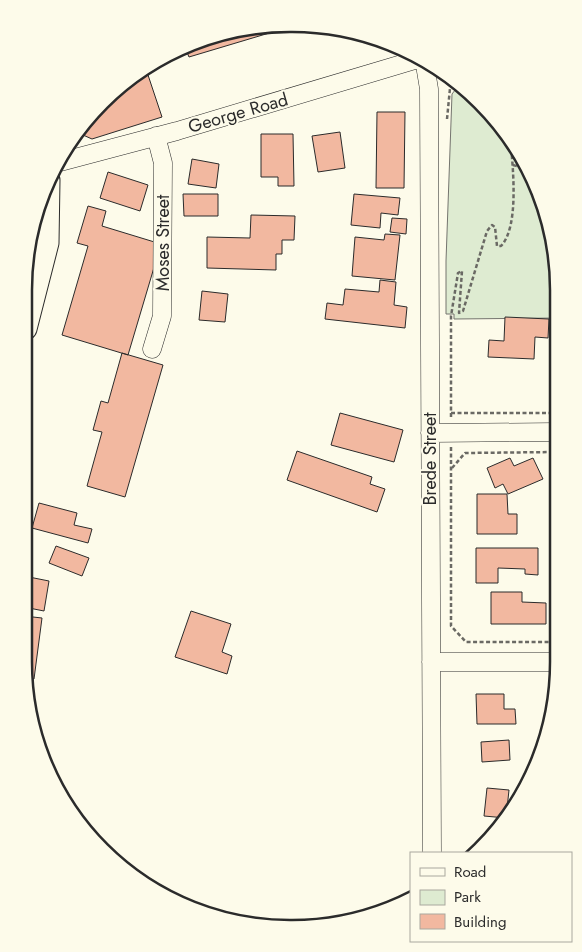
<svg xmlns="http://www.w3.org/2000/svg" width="582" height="952" viewBox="0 0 582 952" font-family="Jost,sans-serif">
<rect width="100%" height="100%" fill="#fdfbea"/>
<path fill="#deebd1" stroke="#74746e" d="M459,85L523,158L549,222L558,273L557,318L454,319V314H446V261L452,94Z"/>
<path fill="#f2b8a0" stroke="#2b2b2b" d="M256,26L286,28L189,57L186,50Z
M146,69L162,117L92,139L83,135L78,130Z
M377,112H405L404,188H376Z
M340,132L345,168L318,172L312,136Z
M261,134H293L294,186H278V177H261Z
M192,159L219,164L216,188L188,184Z
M108,172L148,185L140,211L100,198Z
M183,194H218V216H184Z
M354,194L400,198L398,215L381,213L380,228L351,225Z
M88,206L106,211L102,226L161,244L128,355L62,335L88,246L77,243Z
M251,215L295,216L294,240H282V254H276V270L207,268V237L250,238Z
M392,218L407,219L406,234L390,232Z
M385,234L400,235L395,280L352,276L355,237L384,240Z
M380,280L396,282L394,305L407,307L405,328L325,319L327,303L343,305L345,289L379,292Z
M202,291L228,294L225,322L199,320Z
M505,317L549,319L548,338L535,337L534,359L488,357L489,340L504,341Z
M122,353L163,365L125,497L87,486L102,432L93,430L101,401L108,403Z
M340,413L403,430L394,462L331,445Z
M297,451L372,477L370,484L385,489L377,512L287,480Z
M510,458L514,466L533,458L543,479L508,494L503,484L495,488L487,468Z
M477,494H507L508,514H517V534H477Z
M39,503L77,513L74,525L92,529L88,543L32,528Z
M56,546L89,558L82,576L49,563Z
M476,548H538V575L525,574V569L498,568V583H476Z
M24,576L49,581L44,611L24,607Z
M491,592H522V602L546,603V624H491Z
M191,611L231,624L222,652L232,656L227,674L175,657Z
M24,616L42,618L34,679L27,678L24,661Z
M476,694H504V709H515L516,724H477Z
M550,699H555L550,719Z
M509,740L510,760L482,762L481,742Z
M487,788L509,790L506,818L484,816Z"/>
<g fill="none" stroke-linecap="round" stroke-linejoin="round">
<g stroke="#2b2b2b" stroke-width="19">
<path id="minor" d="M425,65L429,89L432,853
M60,162L177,131L415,60
M152,349L162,316L163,163L156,136
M430,433L557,432
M431,662H556"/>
</g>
<g stroke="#2b2b2b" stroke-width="23">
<path id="major" d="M32,234L34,273
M26,329L48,243L49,180"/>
</g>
<path stroke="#6a6964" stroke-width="2.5" stroke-dasharray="4 2.5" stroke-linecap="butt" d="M447,119L451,78
M513,165L520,167L529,173
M451,413H557
M451,417V316L458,273L462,271L459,313L463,311L487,231L492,225L495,227L497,246H501C519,227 513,170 511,145
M451,447V626L466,642H556
M452,468L465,453L557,452"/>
<use href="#minor" stroke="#fdfbea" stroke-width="18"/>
<use href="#major" stroke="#fdfbea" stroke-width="21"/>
</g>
<g text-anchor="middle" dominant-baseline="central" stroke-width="4" stroke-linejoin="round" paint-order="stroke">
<g font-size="18" fill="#2b2b2b" stroke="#fdfbea">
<text transform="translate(238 113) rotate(-16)">George Road</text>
<text transform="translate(163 243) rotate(-90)">Moses Street</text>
<text transform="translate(430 459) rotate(-90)">Brede Street</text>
</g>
</g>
<path d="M0 0H582V952H0ZM290 32H292A258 258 0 0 1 550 290V662A258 258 0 0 1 292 920H290A258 258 0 0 1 32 662V290A258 258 0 0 1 290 32Z" fill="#fdfbea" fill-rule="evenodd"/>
<path fill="none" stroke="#2b2b2b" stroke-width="2.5" d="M290 32H292A258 258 0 0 1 550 290V662A258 258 0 0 1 292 920H290A258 258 0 0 1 32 662V290A258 258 0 0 1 290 32Z"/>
<rect x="410" y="852" width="162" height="90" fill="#fdfbea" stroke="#a9a89e"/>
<rect x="420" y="868" width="25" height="8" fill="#fdfbea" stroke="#a9a89e"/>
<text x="454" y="877" font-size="15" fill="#2b2b2b">Road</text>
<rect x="420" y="890" width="25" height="15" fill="#deebd1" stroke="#a9a89e"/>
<text x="454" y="902" font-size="15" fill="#2b2b2b">Park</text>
<rect x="420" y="914" width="25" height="15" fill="#f2b8a0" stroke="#a9a89e"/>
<text x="454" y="927" font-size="15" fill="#2b2b2b">Building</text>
</svg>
